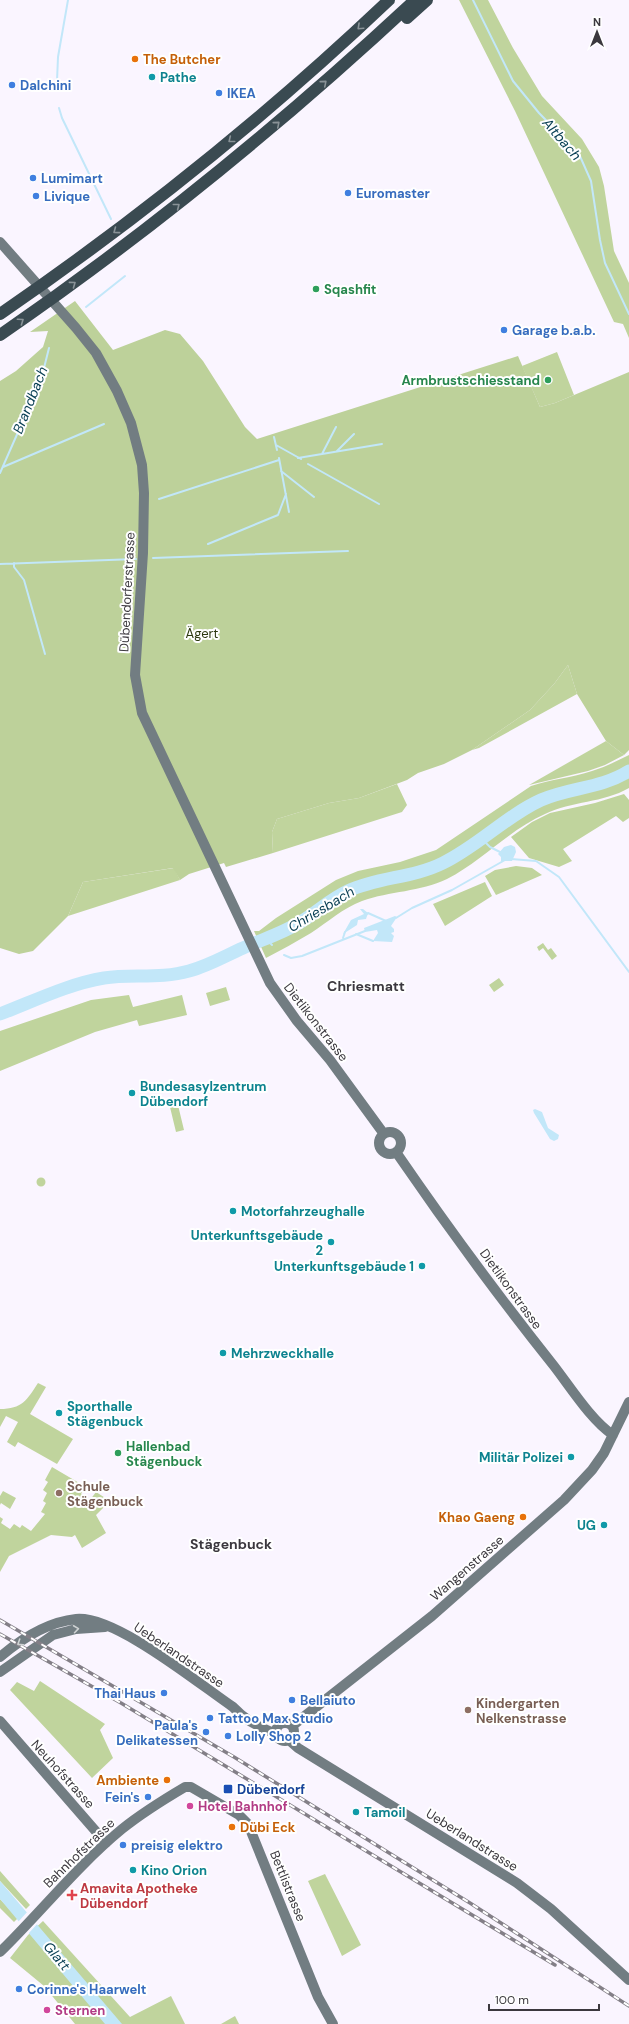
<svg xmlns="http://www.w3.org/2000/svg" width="629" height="2024" viewBox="0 0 629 2024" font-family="'DM Sans',sans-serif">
<rect width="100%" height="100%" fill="#faf5ff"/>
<path fill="#c0d49d" d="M459,0H488L513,48L542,96L582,139L599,167L604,186L614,251L629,283V338L623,324L614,322L515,111Z
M557,352L574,395L555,403L540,407L522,366Z
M568,665L577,694L479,748L472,750L530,710L554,684Z
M606,741L624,755L605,765L588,771L529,785Z
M629,755V788C603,803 572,801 545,814C509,830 482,861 447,879C420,892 390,891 362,901C343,908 328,922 311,933C296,942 281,950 266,958L254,931H259L276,918L336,880L358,871L400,862L436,850L531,786C551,779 572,778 592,771C605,767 617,761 629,755Z
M397,784L407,805L402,812L273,853L272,832L277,819L329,803L359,798Z
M624,794L629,800V818L623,822L616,816L563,849L572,861L559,867L529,858L511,837L532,822L550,813L595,803Z
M516,866L532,868L542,875L496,895L485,876L495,870Z
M174,868L180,880L68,916L83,882Z
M485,882L492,896L445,926L433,904Z
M543,943L548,950L551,948L557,956L552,960L543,948L539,951L537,947Z
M499,978L504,985L494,992L489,985Z
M226,987L230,1000L210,1006L206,993Z
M129,995L133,1007L182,995L187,1015L139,1026L137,1020L95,1032L0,1071V1031L91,1000Z
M177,1101L184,1130L176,1132L169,1103Z
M36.5 1182a4.5 4.5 0 1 1 9 0a4.5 4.5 0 1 1-9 0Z
M38,1383L46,1387L30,1414L73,1439L57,1464L18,1442L15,1447L7,1442L18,1422L6,1416L0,1427V1409C22,1409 27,1400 38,1383Z
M52,1467L86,1487L81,1494L90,1500L96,1492L110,1501L96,1515L106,1533L82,1548L75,1535L72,1537L51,1535L9,1556L0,1572V1517L3,1519L1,1523L10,1529L14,1524L20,1528L22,1525L31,1531L45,1514L41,1512L46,1503L43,1501L47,1493L43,1490L48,1482L45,1480Z
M3,1491L16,1498L10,1509L1,1503L0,1505V1496Z
M40,1681L105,1724L100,1730L113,1758L92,1778L10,1690L17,1682L34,1691Z
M0,1871L30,1905L26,1909L0,1881Z
M325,1874L361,1945L342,1956L308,1881Z
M0,1899L18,1918L14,1922L0,1908Z
M43,1921L130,2017L171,1996L185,2024H75L44,1986L10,1958L28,1935Z
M235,2016L239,2024H221Z"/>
<path fill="#bdd19a" d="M75,301L113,350L165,330L180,334L203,361L245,427L257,439L518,356L540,407L555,403L629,372V750L624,755L606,741L577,694L568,665L554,684L530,710L472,750L444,764L418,773L407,780L359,798L329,803L277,819L272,832L273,853L226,867L224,863L189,874L180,880L173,868L83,882L68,916L33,951L19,954L0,948V381L16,371L43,347L48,331L30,332Z"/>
<path fill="#c2e7f9" d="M511,845L515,847L516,852L512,861H501V857L498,854L504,847Z
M360,909H363L368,913L366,919L358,920L357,925L343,934L351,920L364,914Z
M395,916L397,917L391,926L394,929V932L391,933L394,936L392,942L373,941L378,933L377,930L365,932L364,928Z
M535,1109L542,1112L548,1128L559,1135L558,1139L554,1141L550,1139L534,1113L533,1110Z
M0,1881L122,2024H105L0,1899Z"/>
<path fill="#faf5ff" d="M29,1910L39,1922L28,1934L18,1922Z"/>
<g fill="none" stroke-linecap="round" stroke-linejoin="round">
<path stroke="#c2e7f9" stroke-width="2" d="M473,0L513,81L539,113L579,154L591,181L600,240L605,263L629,314
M57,81L58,57L68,0
M59,108L62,118L111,219
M86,307L125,276
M274,437L277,450
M276,445L301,459
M337,451L354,434
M322,454L336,427
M279,458L289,512
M298,458L382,444
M308,464L379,504
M3,467L104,424
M281,471L314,497
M0,473L41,380L49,348
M159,499L279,460
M208,544L278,515L286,494
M153,558L348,551
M14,563V567L24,580L45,654
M0,564L136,559
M482,839L490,847L502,853
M511,859L536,861L559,877L629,972
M366,915L368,913L386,921
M396,918L412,908L452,890L505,860
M356,934L373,941
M343,938L345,932
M266,939L272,945
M284,955L291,958L302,956L365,931"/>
<path stroke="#c2e7f9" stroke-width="13" d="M0,1014C34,1001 68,984 104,978C132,974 161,979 189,971C208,966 225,956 243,948C263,939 284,933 302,921C318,911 331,899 348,891C378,877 413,878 443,863C478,846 506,816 541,800C571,787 600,789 629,771"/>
<path stroke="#727d82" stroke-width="10" d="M0,242L76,328L96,353L117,391L131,423L142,465L144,493L143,553L135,675L142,713L270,983L297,1021L330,1060L384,1134
M379 1143a11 11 0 1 1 22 0a11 11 0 1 1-22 0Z
M396,1152C446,1225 499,1297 554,1366C571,1388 591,1420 613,1435
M0,1657C21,1639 48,1622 76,1619C115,1615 199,1684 233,1707C247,1722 258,1726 276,1734
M0,1672L53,1635L76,1629L105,1627
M0,1721L106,1843
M276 1732a9 9 0 1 1 18 0a9 9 0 1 1-18 0Z
M292,1726L432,1616L564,1500L592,1470L604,1453L629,1402
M289,1740L298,1748L517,1883L551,1909L629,1980
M0,1952C41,1912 77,1866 122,1829C142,1813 163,1800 185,1787H191L239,1815L248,1824L318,1997L333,2024"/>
<path stroke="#3a4a51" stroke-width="12" d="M407,18L427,0
M0,314C137,220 268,115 389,0
M0,335C147,234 284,122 415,0"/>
<g stroke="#837f87" stroke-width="3.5">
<path id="rail" d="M0,1620L234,1757L470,1903L629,2006
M0,1634L121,1703L555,1965"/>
</g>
<use href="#rail" stroke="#fff" stroke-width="2" stroke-dasharray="6" stroke-linecap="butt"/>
</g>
<defs><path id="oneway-chevron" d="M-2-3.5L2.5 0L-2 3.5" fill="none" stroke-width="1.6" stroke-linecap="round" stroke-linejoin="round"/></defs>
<g stroke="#899297">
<use href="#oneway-chevron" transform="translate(360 27) rotate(137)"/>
<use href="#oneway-chevron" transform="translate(324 83) rotate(-41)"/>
<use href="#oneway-chevron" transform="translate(277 124) rotate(-41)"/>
<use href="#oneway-chevron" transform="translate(231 140) rotate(141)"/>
<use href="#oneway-chevron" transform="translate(177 206) rotate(-38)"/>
<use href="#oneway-chevron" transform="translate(116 231) rotate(143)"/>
<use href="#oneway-chevron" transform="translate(73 284) rotate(-36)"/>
<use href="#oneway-chevron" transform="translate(21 321) rotate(-35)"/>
</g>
<g stroke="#ced2d3">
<use href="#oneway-chevron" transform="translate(76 1629) rotate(-8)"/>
<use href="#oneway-chevron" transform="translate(20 1643) rotate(147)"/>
</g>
<g fill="#e8710a" stroke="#fff" stroke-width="1.5">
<circle cx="135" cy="59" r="4"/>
<circle cx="523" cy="1517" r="4"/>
<circle cx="167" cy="1780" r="4"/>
<circle cx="232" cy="1827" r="4"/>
</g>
<g fill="#0f9aa8" stroke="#fff" stroke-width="1.5">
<circle cx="152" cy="77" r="4"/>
<circle cx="132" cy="1093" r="4"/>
<circle cx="233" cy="1211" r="4"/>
<circle cx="331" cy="1242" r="4"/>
<circle cx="422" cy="1266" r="4"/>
<circle cx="223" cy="1353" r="4"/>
<circle cx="59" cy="1413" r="4"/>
<circle cx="571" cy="1457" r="4"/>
<circle cx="604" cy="1525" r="4"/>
<circle cx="356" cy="1812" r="4"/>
<circle cx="133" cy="1870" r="4"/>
</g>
<g fill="#3f7fe0" stroke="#fff" stroke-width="1.5">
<circle cx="12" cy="85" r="4"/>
<circle cx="219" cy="93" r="4"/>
<circle cx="33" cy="178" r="4"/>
<circle cx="348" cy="193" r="4"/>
<circle cx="36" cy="196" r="4"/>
<circle cx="504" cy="330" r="4"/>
<circle cx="164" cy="1693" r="4"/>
<circle cx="292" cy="1700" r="4"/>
<circle cx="210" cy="1718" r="4"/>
<circle cx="206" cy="1732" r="4"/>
<circle cx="228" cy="1736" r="4"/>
<circle cx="148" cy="1797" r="4"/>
<circle cx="123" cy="1845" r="4"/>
<circle cx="19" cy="1989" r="4"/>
</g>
<g fill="#2e9e5b" stroke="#fff" stroke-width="1.5">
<circle cx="316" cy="289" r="4"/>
<circle cx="548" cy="380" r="4"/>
<circle cx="118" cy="1453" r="4"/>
</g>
<g fill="#8d6e63" stroke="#fff" stroke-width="1.5">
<circle cx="59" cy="1493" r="4"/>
<circle cx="468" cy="1710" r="4"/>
</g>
<rect fill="#1a4fb4" stroke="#fff" stroke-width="1.5" x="223" y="1784" width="10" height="10" rx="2"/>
<g fill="#d1479c" stroke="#fff" stroke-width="1.5">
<circle cx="190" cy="1806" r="4"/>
<circle cx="47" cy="2010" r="4"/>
</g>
<path fill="#e0444e" stroke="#fff" stroke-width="1.5" d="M70 1889h4v4h4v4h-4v4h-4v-4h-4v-4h4z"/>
<g text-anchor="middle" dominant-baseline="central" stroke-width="4" stroke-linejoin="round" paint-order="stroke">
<g font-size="13" font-weight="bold" fill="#c56008" stroke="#fff" text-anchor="start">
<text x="143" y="59">The Butcher</text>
<text x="515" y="1517" text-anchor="end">Khao Gaeng</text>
<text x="159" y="1780" text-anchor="end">Ambiente</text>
<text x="240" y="1827">Dübi Eck</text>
</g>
<g font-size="13" font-weight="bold" fill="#0d838f" stroke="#fff" text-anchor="start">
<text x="160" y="77">Pathe</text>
<text x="140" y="1086">Bundesasylzentrum<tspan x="140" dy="15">Dübendorf</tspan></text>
<text x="241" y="1211">Motorfahrzeughalle</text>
<text x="323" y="1235" text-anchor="end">Unterkunftsgebäude<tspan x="323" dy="15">2</tspan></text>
<text x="414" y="1266" text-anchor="end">Unterkunftsgebäude 1</text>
<text x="231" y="1353">Mehrzweckhalle</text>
<text x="67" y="1406">Sporthalle<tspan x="67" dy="15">Stägenbuck</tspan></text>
<text x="563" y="1457" text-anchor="end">Militär Polizei</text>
<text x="596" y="1525" text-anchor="end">UG</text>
<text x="364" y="1812">Tamoil</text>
<text x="141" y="1870">Kino Orion</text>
</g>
<g font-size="13" font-weight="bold" fill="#366cbe" stroke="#fff" text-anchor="start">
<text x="20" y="85">Dalchini</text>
<text x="227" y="93">IKEA</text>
<text x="41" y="178">Lumimart</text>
<text x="356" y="193">Euromaster</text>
<text x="44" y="196">Livique</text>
<text x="512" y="330">Garage b.a.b.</text>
<text x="156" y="1693" text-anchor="end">Thai Haus</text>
<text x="300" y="1700">Bellaiuto</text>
<text x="218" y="1718">Tattoo Max Studio</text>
<text x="198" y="1725" text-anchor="end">Paula's<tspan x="198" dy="15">Delikatessen</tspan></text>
<text x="236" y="1736">Lolly Shop 2</text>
<text x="140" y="1797" text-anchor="end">Fein's</text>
<text x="131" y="1845">preisig elektro</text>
<text x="27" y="1989">Corinne's Haarwelt</text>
</g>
<g font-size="13" font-weight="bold" fill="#27864d" stroke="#fff" text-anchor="start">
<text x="324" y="289">Sqashfit</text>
<text x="540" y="380" text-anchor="end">Armbrustschiesstand</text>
<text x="126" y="1446">Hallenbad<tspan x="126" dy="15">Stägenbuck</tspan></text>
</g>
<g font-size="13" fill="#3b383e" stroke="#fff">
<text transform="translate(127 592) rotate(-87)">Dübendorferstrasse</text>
<text transform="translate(316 1022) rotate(52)">Dietlikonstrasse</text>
<text transform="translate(511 1289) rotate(54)">Dietlikonstrasse</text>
<text transform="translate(467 1568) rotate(-41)">Wangenstrasse</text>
<text transform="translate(179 1655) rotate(34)">Ueberlandstrasse</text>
<text transform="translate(63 1774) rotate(48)">Neuhofstrasse</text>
<text transform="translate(472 1840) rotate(32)">Ueberlandstrasse</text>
<text transform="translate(79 1853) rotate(-44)">Bahnhofstrasse</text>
<text transform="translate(288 1886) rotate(68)">Bettlistrasse</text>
</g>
<g font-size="13" fill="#2c3810" stroke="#fff">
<text x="202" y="633">Ägert</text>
</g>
<g font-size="13" font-weight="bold" fill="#785e54" stroke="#fff" text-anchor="start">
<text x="67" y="1486">Schule<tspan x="67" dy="15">Stägenbuck</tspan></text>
<text x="476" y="1703">Kindergarten<tspan x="476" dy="15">Nelkenstrasse</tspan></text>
</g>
<g font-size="13" font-weight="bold" fill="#164399" stroke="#fff" text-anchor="start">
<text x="237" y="1789">Dübendorf</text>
</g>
<g font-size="13" font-weight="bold" fill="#b23c85" stroke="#fff" text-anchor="start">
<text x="198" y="1806">Hotel Bahnhof</text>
<text x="55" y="2010">Sternen</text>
</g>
<g font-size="13" font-weight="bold" fill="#be3a42" stroke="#fff" text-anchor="start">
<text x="80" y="1888">Amavita Apotheke<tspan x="80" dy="15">Dübendorf</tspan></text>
</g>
<g font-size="14" font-style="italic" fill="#063d52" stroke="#fff">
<text transform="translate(562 139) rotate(49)">Altbach</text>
<text transform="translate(30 400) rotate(-68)">Brandbach</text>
<text transform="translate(321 909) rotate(-31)">Chriesbach</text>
<text transform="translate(57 1956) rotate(50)">Glatt</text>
</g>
<g font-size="14" font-weight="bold" fill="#3b383e" stroke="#fff">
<text x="366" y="986">Chriesmatt</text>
<text x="231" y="1544">Stägenbuck</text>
</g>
</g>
<g transform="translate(597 32)" stroke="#ffffff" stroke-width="3" paint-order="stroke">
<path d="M0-3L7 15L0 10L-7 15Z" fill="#3b383e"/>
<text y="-6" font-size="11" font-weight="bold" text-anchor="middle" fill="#3b383e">N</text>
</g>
<path d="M489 2004v6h110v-6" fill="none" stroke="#3b383e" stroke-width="2"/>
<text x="495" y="2004" font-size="12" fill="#3b383e" stroke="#ffffff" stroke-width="3" paint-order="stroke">100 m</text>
</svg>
